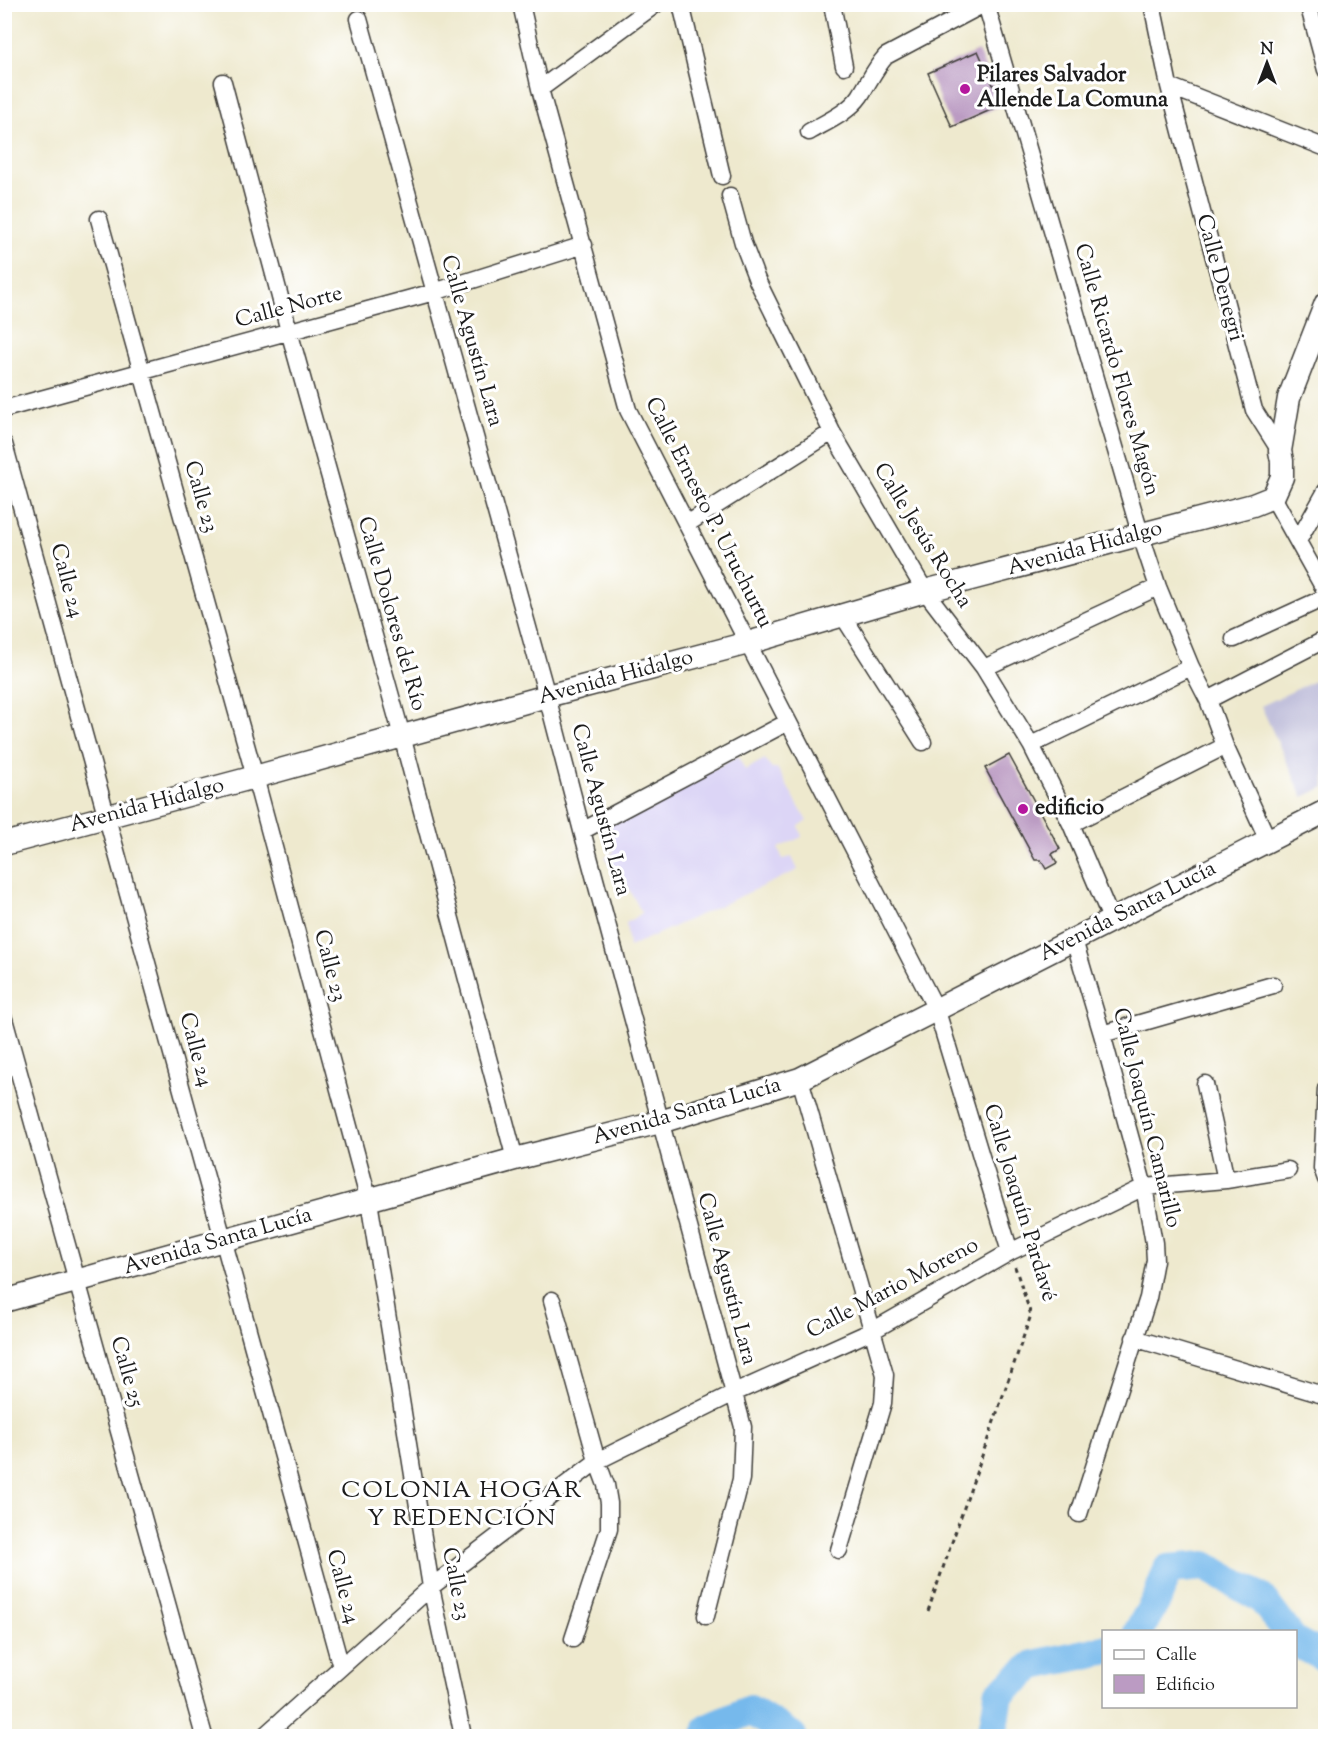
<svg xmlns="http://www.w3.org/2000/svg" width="1330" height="1741" viewBox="0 0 1330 1741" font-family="'Sorts Mill Goudy',serif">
<rect width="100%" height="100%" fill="#fff"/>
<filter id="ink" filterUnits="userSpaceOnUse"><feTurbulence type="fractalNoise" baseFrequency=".0167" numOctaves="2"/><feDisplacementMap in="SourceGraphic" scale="12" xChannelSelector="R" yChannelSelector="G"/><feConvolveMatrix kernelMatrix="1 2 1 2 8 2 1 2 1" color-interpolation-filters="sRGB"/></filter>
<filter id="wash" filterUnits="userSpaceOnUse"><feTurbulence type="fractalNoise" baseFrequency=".008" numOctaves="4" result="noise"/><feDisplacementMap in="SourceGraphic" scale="24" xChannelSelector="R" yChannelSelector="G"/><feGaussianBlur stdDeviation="1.35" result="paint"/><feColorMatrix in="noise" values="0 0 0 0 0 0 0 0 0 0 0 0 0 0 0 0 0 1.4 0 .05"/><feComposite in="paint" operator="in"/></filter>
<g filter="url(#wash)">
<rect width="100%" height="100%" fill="#eee9ce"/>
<path fill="#dcd5f6" d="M738,756L745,770L765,759L772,769L777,768L807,821L799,826L802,837L778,848L783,859L792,857L798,870L629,947L626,923L642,913L618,869H611L605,857L614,852L603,825Z"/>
<path fill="#c2c1dc" d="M1325,676V787L1303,797L1261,706Z"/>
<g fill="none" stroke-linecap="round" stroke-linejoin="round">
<path stroke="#76b9ec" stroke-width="30" d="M1138,1632L1157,1599L1168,1569L1205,1566L1261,1598L1287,1632
M1296,1642L1326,1658
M708,1736V1729L750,1710L792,1736
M990,1736L995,1721L999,1694L1034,1665L1104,1650"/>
</g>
<g id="blocks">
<path fill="#bb9bc3" d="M978,51L1002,105L952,127L928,73Z
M1009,755L1060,849L1052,854L1057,863L1046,869L1041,860H1035L985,768Z"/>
</g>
</g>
<g filter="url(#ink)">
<use href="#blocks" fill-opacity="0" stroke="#3c3b37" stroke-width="1.5"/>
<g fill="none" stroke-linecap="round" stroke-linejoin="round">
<g stroke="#3c3b37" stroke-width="19">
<path id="street" d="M521,4L540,89L628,410L937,1011L1010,1252
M681,4L722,176
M832,4L844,66
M986,4L1140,533L1158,587L1191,667L1208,700L1225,746L1268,840
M1152,4L1169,86L1254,410L1280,451
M1308,4L1326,70
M359,19L547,696L582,831L743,1427L741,1479L706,1616
M223,82L289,331L402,736L515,1159
M1169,86L1326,148
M540,89L656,4
M809,132C826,122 848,113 860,96C869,82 875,68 886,56L984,4
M730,196L743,243L757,280L832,432L925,591L984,668L1031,745L1071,824L1112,921
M99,219L255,777L369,1201L431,1587L463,1736
M4,409L434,292L584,245
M4,444L341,1667
M1273,497L1326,592
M687,524L832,432
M1298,541L1326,491
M843,616L923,742
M1234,639L1326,597
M984,668L1158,587
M1208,700L1326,639
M1031,745L1191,667
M1071,824L1225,746
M582,831L788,722
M1074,940L1102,1034L1144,1187L1154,1243L1155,1260L1148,1298L1079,1514
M4,1019L204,1736
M1102,1034L1273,985
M800,1079L885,1375L883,1403L839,1550
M1205,1084L1226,1180
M1326,1089L1322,1168L1326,1179
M552,1300L597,1461L606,1485L609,1503V1529L573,1639
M1134,1338L1326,1396
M264,1736L431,1587L597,1461L734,1393L872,1331L1010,1252L1144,1187L1226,1180L1288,1170"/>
</g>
<g stroke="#3c3b37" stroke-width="25">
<path id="secondary" d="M4,844L255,777L547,696L748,643L925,591L1253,505L1273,497L1282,477V461L1280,451L1289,398L1326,303
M4,1301L515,1159L660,1122L800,1079L1326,811"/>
</g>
<path stroke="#3c3b37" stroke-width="3" stroke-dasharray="4.5 4.5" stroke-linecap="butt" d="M928,1611L1031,1315L1015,1267"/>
<use href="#street" stroke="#fff" stroke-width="16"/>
<use href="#secondary" stroke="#fff" stroke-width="22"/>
</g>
</g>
<g fill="#b5179e" stroke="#fff" stroke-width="2">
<circle cx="965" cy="89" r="6"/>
<circle cx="1023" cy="809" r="6"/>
</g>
<g text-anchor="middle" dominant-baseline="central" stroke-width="6" stroke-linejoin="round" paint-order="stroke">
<g font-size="22" font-weight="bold" fill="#1c1c1c" stroke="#fff" text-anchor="start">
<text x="977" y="76">Pilares Salvador<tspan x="977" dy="25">Allende La Comuna</tspan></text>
<text x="1035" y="809">edificio</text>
</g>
<g font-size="22" fill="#1c1c1c" stroke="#fff">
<text transform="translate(1219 278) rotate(75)">Calle Denegri</text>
<text transform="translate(289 308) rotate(-15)">Calle Norte</text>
<text transform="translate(471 341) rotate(74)">Calle Agustín Lara</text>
<text transform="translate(1116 370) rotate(74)">Calle Ricardo Flores Magón</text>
<text transform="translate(200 497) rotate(74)">Calle 23</text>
<text transform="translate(708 513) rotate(63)">Calle Ernesto P. Uruchurtu</text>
<text transform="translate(922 536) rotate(58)">Calle Jesús Rocha</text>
<text transform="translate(1085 549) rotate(-15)">Avenida Hidalgo</text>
<text transform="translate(66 581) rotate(75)">Calle 24</text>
<text transform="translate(391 614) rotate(74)">Calle Dolores del Río</text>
<text transform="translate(616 678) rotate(-15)">Avenida Hidalgo</text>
<text transform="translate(147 806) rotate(-15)">Avenida Hidalgo</text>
<text transform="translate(600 810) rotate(75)">Calle Agustín Lara</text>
<text transform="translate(1128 912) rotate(-27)">Avenida Santa Lucía</text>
<text transform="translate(329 966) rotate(75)">Calle 23</text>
<text transform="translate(195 1050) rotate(75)">Calle 24</text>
<text transform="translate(687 1112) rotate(-16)">Avenida Santa Lucía</text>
<text transform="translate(1146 1118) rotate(76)">Calle Joaquín Camarillo</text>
<text transform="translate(1019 1203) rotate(73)">Calle Joaquín Pardavé</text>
<text transform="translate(218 1242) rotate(-16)">Avenida Santa Lucía</text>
<text transform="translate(726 1279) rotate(75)">Calle Agustín Lara</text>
<text transform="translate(893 1289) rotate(-28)">Calle Mario Moreno</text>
<text transform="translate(126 1372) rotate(74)">Calle 25</text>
<text transform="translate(455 1584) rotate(79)">Calle 23</text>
<text transform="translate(342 1587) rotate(75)">Calle 24</text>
</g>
<g font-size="24" letter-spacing="1.5" fill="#1c1c1c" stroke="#fff">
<text x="462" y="1491">COLONIA HOGAR<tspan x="462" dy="28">Y REDENCIÓN</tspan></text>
</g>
</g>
<rect width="1330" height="1741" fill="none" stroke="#fff" stroke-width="24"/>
<rect x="1102" y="1630" width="195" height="78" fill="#ffffff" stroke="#a4a4a4" stroke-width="1.5"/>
<rect x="1114" y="1650" width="30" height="9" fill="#ffffff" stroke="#a4a4a4" stroke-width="1.5"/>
<text x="1156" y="1660" font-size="18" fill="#1c1c1c">Calle</text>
<rect x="1114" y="1675" width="30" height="18" fill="#bb9bc3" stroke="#a4a4a4" stroke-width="1.5"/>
<text x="1156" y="1690" font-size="18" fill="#1c1c1c">Edificio</text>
<g transform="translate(1267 63)" stroke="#ffffff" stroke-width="4.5" paint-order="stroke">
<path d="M0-4.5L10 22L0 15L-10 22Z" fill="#1c1c1c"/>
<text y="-9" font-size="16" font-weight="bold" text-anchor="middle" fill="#1c1c1c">N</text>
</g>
</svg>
